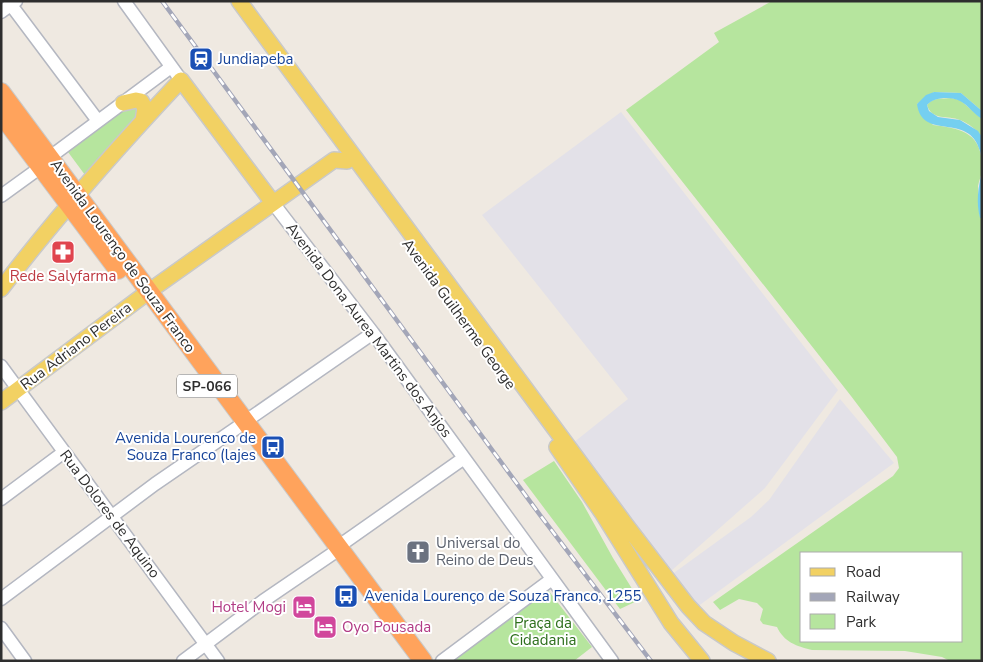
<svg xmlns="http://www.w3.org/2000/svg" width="983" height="662" viewBox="0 0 983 662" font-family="'Nunito Sans',sans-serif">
<rect width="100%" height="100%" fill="#efe9e1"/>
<path fill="#e3e1e8" d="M621,112L838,390L765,488L671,571L573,443L628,399L482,215Z
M840,399L894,463L697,607L671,575L751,517L769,500Z"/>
<path fill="#b6e59e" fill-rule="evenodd" d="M772,1H982V111L961,93L934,92L917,104L933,125C965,129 983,134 982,171C981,176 979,181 978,186C978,197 980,208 980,218H982V661H950L942,657L905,651L812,650C796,646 784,642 777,627L763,624L760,620L763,609L757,603L739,599L720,610L713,602L893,476L899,468L897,457L851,396L626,110L719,42L714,33ZM802,553H962V641H802Z
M951,98L960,100L982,119V137C977,130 968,123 960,120C948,115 932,121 927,105C933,97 942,99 951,98Z
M135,105L139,108L136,116L85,175L68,152L123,109Z
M554,461L582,502L613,558L639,600L620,609L523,480Z
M548,590L592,647L574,661H453Z"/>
<path fill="#75cff0" d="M934,92L961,93L982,111V119C974,114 968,105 960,101C951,96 933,97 927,105L929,111L938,117L960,120L978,131L982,137V171C981,165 982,157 980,151C969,111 922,142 917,104L926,95Z
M982,172V218H980C976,202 978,188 982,172Z"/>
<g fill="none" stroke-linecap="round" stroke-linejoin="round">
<g stroke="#b4b7c1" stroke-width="15">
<path id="minor" d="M124,1L181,80
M11,5L98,121
M1,12L16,1
M50,157L171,67
M1,196L41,167
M273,203L373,333L612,661
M1,366L218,661
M246,421L373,333
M1,499L64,452
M339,546L464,458
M1,599L155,484L238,427
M1,628L25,661
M183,661L263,601L332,554
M442,661L552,579"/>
</g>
<g stroke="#c9c9c9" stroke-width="18">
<path id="major" d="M239,1L626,525L688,606L704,623L734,643L768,661
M123,103L136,100L141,101L145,108L143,121
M1,289C57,216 118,147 181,80L273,203
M1,402L148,292L334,160L347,161
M557,447L603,514L671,623L702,661"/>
</g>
<g stroke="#c9c9c9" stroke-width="20">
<path id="highway" d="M1,92L423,661
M1,114L118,270"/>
</g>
<use href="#minor" stroke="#fff" stroke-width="12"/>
<use href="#major" stroke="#f2d163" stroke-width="15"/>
<use href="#highway" stroke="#ffa35c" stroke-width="18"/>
<g stroke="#a3a6b8" stroke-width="4.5">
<path id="rail" d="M162,1L540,515L651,661"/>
</g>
<use href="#rail" stroke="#fff" stroke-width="2.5" stroke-dasharray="8" stroke-linecap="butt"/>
</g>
<defs>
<g id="station-square" transform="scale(1.25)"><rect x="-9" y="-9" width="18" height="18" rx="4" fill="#1a4fb4" stroke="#fff"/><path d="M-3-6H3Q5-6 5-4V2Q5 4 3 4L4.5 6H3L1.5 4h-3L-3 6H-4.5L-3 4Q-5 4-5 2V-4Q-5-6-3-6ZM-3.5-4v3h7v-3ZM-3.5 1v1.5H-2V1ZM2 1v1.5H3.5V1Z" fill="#fff"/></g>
<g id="pharmacy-square" transform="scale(1.25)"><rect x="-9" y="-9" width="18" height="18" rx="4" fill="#e0444e" stroke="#fff"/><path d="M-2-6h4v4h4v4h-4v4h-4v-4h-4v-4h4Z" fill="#fff"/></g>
<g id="bus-square" transform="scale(1.25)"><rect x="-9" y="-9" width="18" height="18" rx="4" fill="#1a4fb4" stroke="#fff"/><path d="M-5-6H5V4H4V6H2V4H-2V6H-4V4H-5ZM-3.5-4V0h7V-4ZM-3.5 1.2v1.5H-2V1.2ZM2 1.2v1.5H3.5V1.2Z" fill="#fff"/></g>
<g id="church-square" transform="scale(1.25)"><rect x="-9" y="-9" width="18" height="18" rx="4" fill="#6b7280" stroke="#fff"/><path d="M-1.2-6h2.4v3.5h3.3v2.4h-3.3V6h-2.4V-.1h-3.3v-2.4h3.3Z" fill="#fff"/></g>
<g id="hotel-square" transform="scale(1.25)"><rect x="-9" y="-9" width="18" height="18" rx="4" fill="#d1479c" stroke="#fff"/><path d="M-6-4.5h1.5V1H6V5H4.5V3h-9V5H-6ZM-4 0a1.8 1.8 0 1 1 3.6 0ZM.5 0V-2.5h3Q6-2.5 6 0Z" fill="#fff"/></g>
</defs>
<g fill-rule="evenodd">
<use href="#station-square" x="201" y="59"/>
<use href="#pharmacy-square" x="63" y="252"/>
<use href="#bus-square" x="273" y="447"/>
<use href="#church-square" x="418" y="552"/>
<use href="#bus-square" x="346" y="596"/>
<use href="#hotel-square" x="304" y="607"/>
<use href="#hotel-square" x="325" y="627"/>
</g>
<g text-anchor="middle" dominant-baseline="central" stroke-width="4" stroke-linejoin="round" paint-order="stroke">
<rect fill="#fff" stroke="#6d6d6d" stroke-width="1" x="177" y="374.5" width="60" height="23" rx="4"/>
<g font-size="14" font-weight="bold" fill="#2e2e2e">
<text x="207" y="386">SP-066</text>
</g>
<g font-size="15" fill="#164399" stroke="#fff" text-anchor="start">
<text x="218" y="59">Jundiapeba</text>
<text x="256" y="438" text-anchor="end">Avenida Lourenco de<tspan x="256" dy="17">Souza Franco (lajes</tspan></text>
<text x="364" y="596">Avenida Lourenço de Souza Franco, 1255</text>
</g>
<g font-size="15" fill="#2e2e2e" stroke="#fff">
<text transform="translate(123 256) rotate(54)">Avenida Lourenço de Souza Franco</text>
<text transform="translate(459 314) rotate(54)">Avenida Guilherme George</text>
<text transform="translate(369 330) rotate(53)">Avenida Dona Aurea Martins dos Anjos</text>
<text transform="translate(76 346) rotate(-37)">Rua Adriano Pereira</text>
<text transform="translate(110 514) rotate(53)">Rua Dolores de Aquino</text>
</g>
<g font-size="15" fill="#be3a42" stroke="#fff">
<text x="63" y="276">Rede Salyfarma</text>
</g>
<g font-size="15" fill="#5b616d" stroke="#fff" text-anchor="start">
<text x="436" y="543">Universal do<tspan x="436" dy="17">Reino de Deus</tspan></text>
</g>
<g font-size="15" fill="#b23c85" stroke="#fff" text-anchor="end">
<text x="286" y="607">Hotel Mogi</text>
<text x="342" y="627" text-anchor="start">Oyo Pousada</text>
</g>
<g font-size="15" fill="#2c6e1b" stroke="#fff">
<text x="543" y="623">Praça da<tspan x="543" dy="17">Cidadania</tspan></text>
</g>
</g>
<rect width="983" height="662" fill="none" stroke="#2e2e2e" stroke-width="5"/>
<rect x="800" y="552" width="162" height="90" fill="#ffffff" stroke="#ababab"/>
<rect x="810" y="568" width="25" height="8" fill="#f2d163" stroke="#ababab"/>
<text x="846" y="577" font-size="15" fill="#2e2e2e">Road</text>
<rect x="810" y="593" width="25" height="8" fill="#a3a6b8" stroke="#ababab"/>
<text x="846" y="602" font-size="15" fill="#2e2e2e">Railway</text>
<rect x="810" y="614" width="25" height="15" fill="#b6e59e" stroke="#ababab"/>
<text x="846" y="627" font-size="15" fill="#2e2e2e">Park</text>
</svg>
